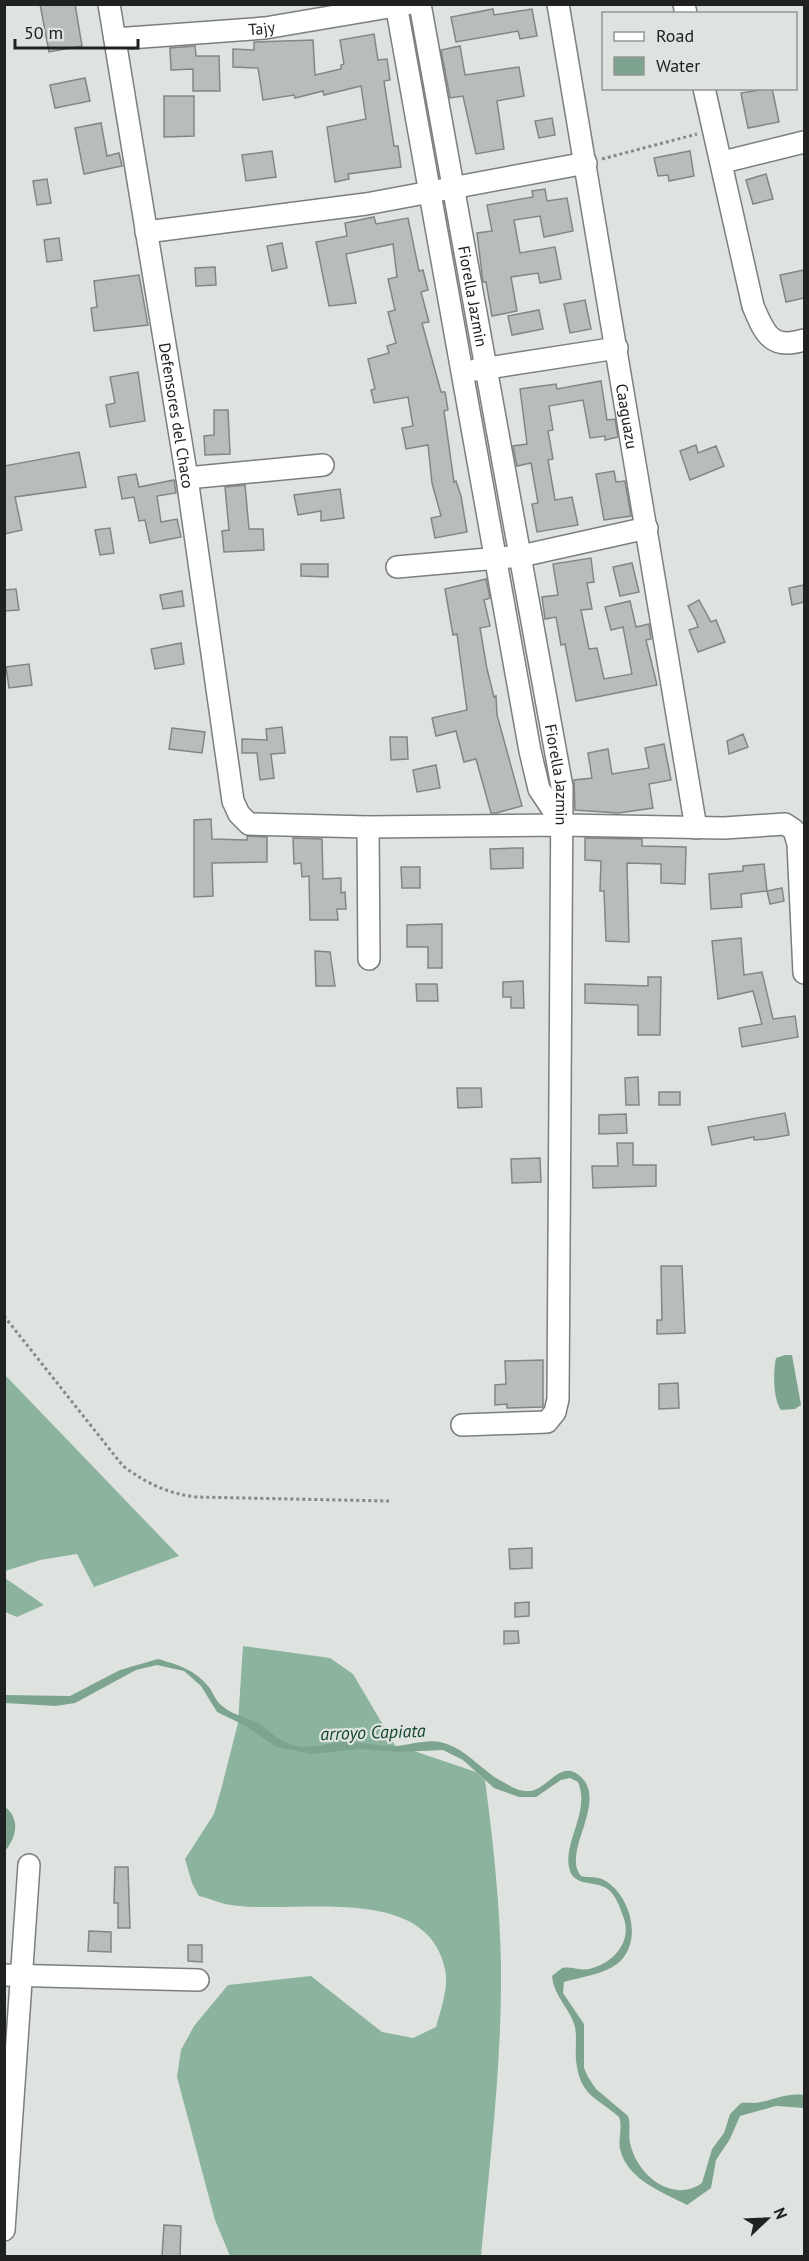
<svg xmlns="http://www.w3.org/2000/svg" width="809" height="2261" viewBox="0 0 809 2261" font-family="'PT Sans',sans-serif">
<rect width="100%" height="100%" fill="#dee3e0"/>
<path fill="#8cb39e" d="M4,1375H5L179,1556L94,1587L77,1554L40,1560L5,1571Z
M5,1578L44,1605L17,1617L5,1612Z
M243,1646L330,1658L353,1674L399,1752L408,1749L476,1772L485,1780C493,1841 500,1904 501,1966C502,2063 490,2160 481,2256H230L215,2220L177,2077L181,2050L194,2026L228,1985L311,1976L382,2032L413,2038L436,2027C441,2009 449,1987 445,1969C426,1879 288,1917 225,1904C217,1902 208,1898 199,1896L192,1883L185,1859L214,1814L222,1786L238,1723Z"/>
<path fill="#7da48f" d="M785,1355H792L801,1405L795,1409L781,1410C773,1399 773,1372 776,1358Z
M158,1659C178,1665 194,1669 208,1686C213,1692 215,1700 221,1705C233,1716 248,1717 261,1725C270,1731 276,1739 287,1743C308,1752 328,1741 350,1742C365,1743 380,1746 395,1746C409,1745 427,1739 440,1742C467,1748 482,1772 505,1783C513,1788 520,1792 530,1791C548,1789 561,1758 581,1777C608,1802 561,1853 581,1876C588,1878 597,1876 604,1880C631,1895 644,1943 617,1964C602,1975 580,1977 564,1982L563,1993L584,2024V2068L588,2077L596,2089L628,2116C631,2124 628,2134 630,2143C637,2175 672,2204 702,2183L712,2149L724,2133L730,2114L741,2103C747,2102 754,2104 761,2102C776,2099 788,2093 804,2095V2108L776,2106L740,2116L730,2139L716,2160L711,2188L687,2205C663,2192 627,2180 620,2149C618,2138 623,2127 619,2117C595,2096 580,2096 576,2060C575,2049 577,2037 575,2027C570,2008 554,1997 552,1976L562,1968C571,1966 580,1971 589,1969C612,1964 632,1943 624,1919C620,1908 616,1894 606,1888C595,1881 575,1886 570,1871C561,1843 591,1813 578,1782L570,1778L561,1780L536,1797H519L494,1788L463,1760L443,1750L399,1752L359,1749L312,1754L276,1747L246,1726L217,1712L201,1686L184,1671L157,1665L136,1670L75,1703L56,1706L5,1703V1695L70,1696L120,1670Z
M5,1807C21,1819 16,1838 5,1851Z"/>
<path fill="#b8bdba" stroke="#828784" stroke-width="1.5" d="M40,4H75L82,46L49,52Z
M493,9L494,15L532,9L537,36L520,39L518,31L456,42L451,17Z
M374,34L378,60L387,59L390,80L384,81L394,146H398L401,167L348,174L349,179L335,182L327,127L366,119L361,86L324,95L323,91L295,98L294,95L263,100L258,68L233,67V49L254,50V42L313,40L315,75L341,69V65L344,64L340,40Z
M195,46L196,56H219L220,91H193V69L171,70L170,48Z
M460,46L465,75L519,67L524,96L497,101L504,149L476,154L463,96L450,98L441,50Z
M85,78L90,101L55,108L50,85Z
M772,88L779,122L748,128L741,93Z
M164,96H194V136L164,137Z
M552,118L555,135L539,138L535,121Z
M101,123L107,156L119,153L122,166L84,174L75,128Z
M272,151L276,177L246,181L242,155Z
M690,151L694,176L669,181L668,175L658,176L654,158Z
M766,174L773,199L753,204L746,180Z
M47,179L51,203L37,205L33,181Z
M545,189L547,201L567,198L573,231L544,237L540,216L514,220L520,253L555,247L561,279L540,283L538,273L511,277L517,311L492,316L486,282H483L477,233L492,231L487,205L533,197L532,191Z
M374,217L376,224L408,218L419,271L423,270L428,290L421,292L429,322L422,323L441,392H445L448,410L444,411L454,482L456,481L461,496L467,532L435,538L431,518L441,516L432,483L428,445L406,449L402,428L413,426L408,397L374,403L371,390L375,389L368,359L389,353L387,346L396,343L388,312L395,310L388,279L397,277L393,244L346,254L356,303L329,306L316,242L347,236L345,223Z
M59,238L62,260L47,262L44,240Z
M282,243L287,268L272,271L267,246Z
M215,267L216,285L196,286L195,268Z
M804,270V298L786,302L780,275Z
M139,275L148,325L94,331L91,308L97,307L94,281Z
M585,300L591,329L570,333L564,304Z
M539,310L543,329L512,335L508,316Z
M138,372L145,421L110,427L106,405L115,403L110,377Z
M601,381L607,420L615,419L618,437L605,440V436L590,438L583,400L549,406L553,430L548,431L553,459L548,460L555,500L572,497L578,525L537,532L532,504L538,503L531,463L517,466L513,446L527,444L520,389L556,384L557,389Z
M214,410H228L230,454L205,455L204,436L214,435Z
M696,445L698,453L716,446L724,466L690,480L680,451Z
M79,452L86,487L15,497L22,530L4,534V466Z
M614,471L616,482L625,481L631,516L604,520L596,474Z
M136,474L139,487L174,480L176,493L157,496L161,522L177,519L181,537L150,543L145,520L139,521L134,497L122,499L118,477Z
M245,485L249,529H263L264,550L224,552L222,531L229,530L225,487Z
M340,489L344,518L321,521V511L298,515L294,495Z
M110,528L114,553L100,555L95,530Z
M591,558L594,582L587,583L592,609L581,610L589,649L597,648L604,679L632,674L623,627L611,630L605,607L630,601L636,627L649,624L651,639L646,640L657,685L576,701L565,644L561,645L556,617L545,619L542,597L558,595L553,564Z
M632,563L639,592L620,596L613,567Z
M301,564H328V577L301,576Z
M486,579L490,598L484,600L490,626L480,628L487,669L494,697L496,696L497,715L522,806L496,813H491L476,759L464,762L456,731L436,736L432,718L467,710L457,634L453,635L445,589Z
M804,585V602L792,605L789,588Z
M16,589L19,610L4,611V590Z
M182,591L184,606L163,609L160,595Z
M699,600L711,622L716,620L725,642L698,652L689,630L698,627L696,621L688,606Z
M181,643L184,664L155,669L151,649Z
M29,664L32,685L9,688L6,667Z
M282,727L285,753L271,754L274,778L260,780L257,753H242V739L267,740L266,729Z
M172,728L205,732L202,753L169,749Z
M743,734L748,747L729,754L727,741Z
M390,737H407L408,759L391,760Z
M664,744L671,780L649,784L653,808L618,813L575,810L574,780L592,778L588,753L608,749L612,774L649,768L645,748Z
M436,765L440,788L417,792L413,770Z
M211,819L212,839L247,840V836L267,837V862L212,863L213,896L194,897V820Z
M293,838L322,839L323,879L341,878V893L345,892L346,909H337L338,920H310L309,876L302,877L301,863L294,864Z
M585,838L642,839V846L686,847L685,884L661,883V864L627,863L629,942L606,941L604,891H600L601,861L585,860Z
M513,848H523V868L491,869L490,849Z
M764,864L767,891L741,894L742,907L711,909L709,874L743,871V866Z
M401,867H420V888H402Z
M782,888L784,901L770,904L767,891Z
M442,924V968H428V947H407V925Z
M741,938L744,975L762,972L773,1019L795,1016L798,1037L742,1047L739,1028L762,1024L753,991L718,999L712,941Z
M315,951L330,952L335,986H316Z
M648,977H661L660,1035H638V1005L585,1003V984L648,986Z
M523,981L524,1008H511V997H503V982Z
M416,984H437L438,1001H417Z
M638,1077L639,1105H626L625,1078Z
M457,1088H481L482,1107L458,1108Z
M659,1092H680V1105H659Z
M785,1113L789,1135L766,1139L754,1140V1137L712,1145L708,1127Z
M626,1114L627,1133L599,1134V1115Z
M617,1143H633V1165H656V1186L593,1188L592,1166H618Z
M540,1158L541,1182L512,1183L511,1159Z
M661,1266H682L685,1333L657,1334V1320H662Z
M543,1360V1407L507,1408V1404L495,1405V1385L506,1384L505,1361Z
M678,1383L679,1408L659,1409V1384Z
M532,1548V1568L510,1569L509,1549Z
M529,1602V1616L515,1617V1603Z
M504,1631H518L519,1643L504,1644Z
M115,1867H128L130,1928H118V1903H114Z
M89,1931L111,1932V1952L88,1951Z
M188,1945H202V1962L188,1961Z
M164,2225L181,2226L180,2256H162Z"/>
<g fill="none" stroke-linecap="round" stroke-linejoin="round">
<g stroke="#7b7f7d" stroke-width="24">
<g id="minor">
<path id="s1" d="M109,4L187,478L233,801L239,814L249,824L368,827L563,825L724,828L785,824L794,830L798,844L804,973"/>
<path d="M396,4L530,751L539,789L563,825"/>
<path id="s2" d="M420,4L562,787L558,1399L555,1412L547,1422L462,1425"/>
<path id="s3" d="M558,4L696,828"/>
<path d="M684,4L686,14"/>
<path id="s4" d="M115,39L265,28L407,4"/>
<path d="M704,88L753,306C765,335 772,350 804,340"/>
<path d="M723,162L804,142"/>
<path d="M146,232L366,204L586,163"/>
<path d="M475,370L617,348"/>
<path d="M187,478L323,465"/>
<path d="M397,567L521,556L647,528"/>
<path d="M368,827L369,959"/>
<path d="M4,1975L198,1980"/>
<path d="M4,2230L29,1865"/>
</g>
</g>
<path stroke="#868987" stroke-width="3" stroke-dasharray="3 3" stroke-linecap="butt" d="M602,159L697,134
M4,1316L123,1466C146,1483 168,1494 197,1497L389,1501"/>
<use href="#minor" stroke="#fff" stroke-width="21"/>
</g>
<g text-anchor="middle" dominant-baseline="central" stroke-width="4.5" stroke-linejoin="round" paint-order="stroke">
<g font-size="16" fill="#202221" stroke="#dee3e0">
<text stroke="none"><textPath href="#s4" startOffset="147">Tajy</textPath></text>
<text stroke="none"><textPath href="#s2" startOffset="297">Fiorella Jazmin</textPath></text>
<text stroke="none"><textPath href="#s1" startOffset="417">Defensores del Chaco</textPath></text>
<text stroke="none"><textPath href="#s3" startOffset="418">Caaguazu</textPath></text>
<text stroke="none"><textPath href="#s2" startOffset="783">Fiorella Jazmin</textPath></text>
</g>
<g font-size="18" font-style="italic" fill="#11442f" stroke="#dee3e0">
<text transform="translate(373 1732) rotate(-2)">arroyo Capiata</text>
</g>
</g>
<rect width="809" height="2261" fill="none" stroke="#202221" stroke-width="12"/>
<rect x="602" y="12" width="195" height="78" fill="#dee3e0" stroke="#929694" stroke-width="1.5"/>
<rect x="614" y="32" width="30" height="9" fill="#ffffff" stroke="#929694" stroke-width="1.5"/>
<text x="656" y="42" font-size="18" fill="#202221">Road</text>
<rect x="614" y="57" width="30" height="18" fill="#7da48f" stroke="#929694" stroke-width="1.5"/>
<text x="656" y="72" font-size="18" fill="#202221">Water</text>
<g transform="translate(767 2219) rotate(67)" stroke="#dee3e0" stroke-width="4.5" paint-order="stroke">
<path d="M0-4.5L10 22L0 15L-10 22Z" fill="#202221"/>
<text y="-9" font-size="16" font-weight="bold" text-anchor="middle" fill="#202221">N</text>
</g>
<path d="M15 39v9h123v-9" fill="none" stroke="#202221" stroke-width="3"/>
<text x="24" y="39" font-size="18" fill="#202221" stroke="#dee3e0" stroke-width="4.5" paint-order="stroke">50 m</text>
</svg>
